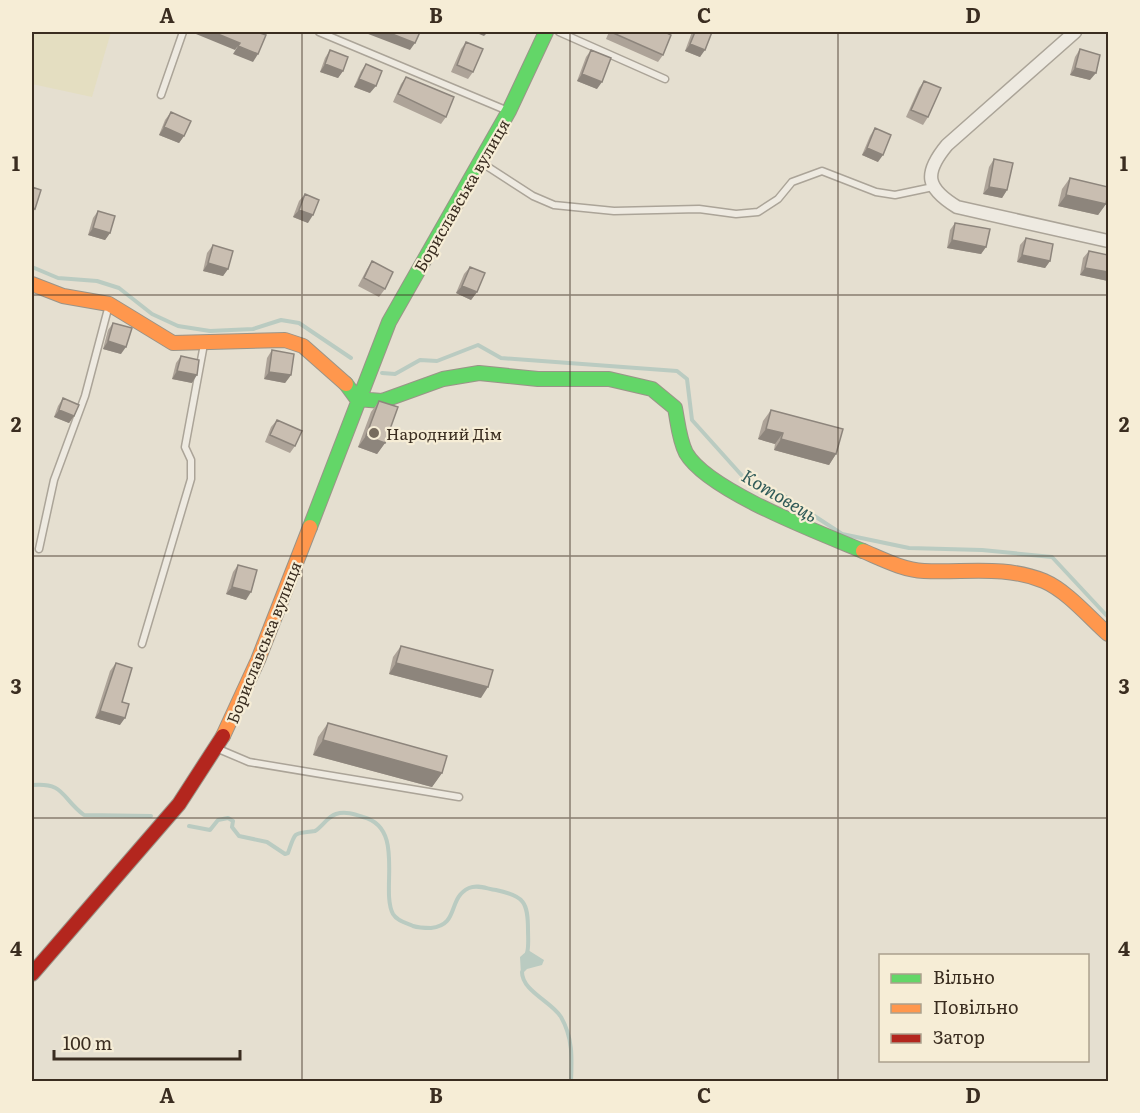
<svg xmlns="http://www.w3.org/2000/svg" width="1140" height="1113" viewBox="0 0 1140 1113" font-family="Literata,serif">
<rect width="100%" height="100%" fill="#e5dfd0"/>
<path fill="#e4dec1" d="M32,32H111L92,97L32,84Z"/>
<path fill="#bacbc1" d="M528,950L544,960L542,965L527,969L521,975L520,957Z"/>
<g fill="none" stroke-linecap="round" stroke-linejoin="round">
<path stroke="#bacbc1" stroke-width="4" d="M32,267L58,278L97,281L119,288L152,314L178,326L210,331L253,329L281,320L299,323L351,358
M382,373L395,374L420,360L437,361L478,345L501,358L677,371L687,379L692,420L745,479L781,494L842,534L909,548L982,550L1052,557L1108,617
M32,785C65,782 61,798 84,815L151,816
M189,826L210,830L218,820L228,818L233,821L232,827L239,836L267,842L285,854L288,853C296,830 293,834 315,831C323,826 327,817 336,814C345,811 354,814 363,817C406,828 380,890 393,914C397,921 406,923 413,926C419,928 424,928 431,928C460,925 447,898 469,888C478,884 487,889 496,890C524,896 528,902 528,930C528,938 529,946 527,953
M522,972C522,991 552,1002 561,1017C573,1038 572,1058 571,1082"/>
<g stroke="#aba498" stroke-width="9">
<path id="lane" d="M319,32L508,111
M559,32L665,79
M161,95L183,32
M482,163L533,196L554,205L614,211L699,209L736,214L758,212L778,199L792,182L822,171L876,192L895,195L933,187
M39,549L54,480L85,396L109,305
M142,644L191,479V460L185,447L204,344
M216,748L249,762L459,797"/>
</g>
<g stroke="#aba498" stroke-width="15">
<path id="street" d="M1075,32L947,145C923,174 926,188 957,207L1108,241"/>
</g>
<g stroke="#9a9488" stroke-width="16">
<path id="fast" d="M346,384L357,399L382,401L443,379L479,373L538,379H609L652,389L675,408C678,423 679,439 686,453C708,491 820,533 863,551
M310,527L389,322L509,111L546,32"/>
</g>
<g stroke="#9a9488" stroke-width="16">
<path id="slow" d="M32,284L63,296L109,304L173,343L285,340L303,346L346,384
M863,551C882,559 903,570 924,571C965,573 1005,565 1044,581C1067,591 1089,617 1108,634
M223,736L258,660L310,527"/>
</g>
<g stroke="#9a9488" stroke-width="16">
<path id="jam" d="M32,974L179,804L223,736"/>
</g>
<use href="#lane" stroke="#eeeae1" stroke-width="6"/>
<use href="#street" stroke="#eeeae1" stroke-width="12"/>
<use href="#fast" stroke="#63d668" stroke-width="14"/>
<use href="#slow" stroke="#ff974d" stroke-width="14"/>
<use href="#jam" stroke="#b3261e" stroke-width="14"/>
</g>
<path fill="#ada398" d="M609,32H665L663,55L658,62L606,39Z
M692,32H712L700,57L685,51Z
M466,42L473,72L468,79L451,72L461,49Z
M1080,49L1090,80L1070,75L1075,57Z
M330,50L343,71L338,78L320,72L325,58Z
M591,50L597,89L577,81L586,57Z
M366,64L370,93L354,87L361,71Z
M406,77L446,117L441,124L393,102L401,84Z
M924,81L928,117L923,125L906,117L919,88Z
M171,112L184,136L179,143L159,135L165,120Z
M875,128L878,162L862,155L870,136Z
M994,159L1007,190L1002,198L983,194L989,167Z
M1070,178L1106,204L1098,215L1058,206L1062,189Z
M305,194L308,223L293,217L299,201Z
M98,211L110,233L105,240L88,235L93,218Z
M955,223L986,247L981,254L947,248L950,230Z
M1026,238L1050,261L1045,268L1017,262L1020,245Z
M213,245L228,269L223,276L203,271L207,253Z
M1089,251L1108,255V281L1080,275L1083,258Z
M372,261L385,289L379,297L358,286L367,269Z
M470,267L477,292L471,300L456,293L464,274Z
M113,323L121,354L103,349L108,330Z
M272,350L291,375L285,383L264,379L267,358Z
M181,356L192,383L172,379L176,363Z
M63,398L74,416L69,423L54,417L58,406Z
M379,401L385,443L377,454L358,447L371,412Z
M771,410L836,454L829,465L774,450L775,444L758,439L763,421Z
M277,420L295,446L290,453L265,442L271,427Z
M238,565L246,600L226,594L233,572Z
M401,646L481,698L389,674L393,657Z
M116,663L120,725L95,718L110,671Z
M328,723L442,773L432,787L313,755L318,737Z"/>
<path fill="#8d857c" d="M198,32H213L240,43L235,50L196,34Z
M363,32H387L415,43L410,50Z
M474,32H488L484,36Z
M690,44L705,50L700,57L685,51Z
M238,46L258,54L253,62L233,54Z
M325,64L343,71L338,78L320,72Z
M1075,68L1096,73L1090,80L1070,75Z
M582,74L602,82L597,89L577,81Z
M359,79L376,86L370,93L354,87Z
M164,127L184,136L179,143L159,135Z
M867,148L883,155L878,162L862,155Z
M989,187L1007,190L1002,198L983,194Z
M1066,195L1106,204L1098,215L1058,206Z
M32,207L35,209L32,214Z
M299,210L313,215L308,223L293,217Z
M93,228L110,233L105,240L88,235Z
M952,240L986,247L981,254L947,248Z
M1022,255L1050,261L1045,268L1017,262Z
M208,263L228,269L223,276L203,271Z
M1085,268L1108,272V281L1080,275Z
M462,286L477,292L471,300L456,293Z
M108,341L126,347L121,354L103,349Z
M177,371L197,375L192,383L172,379Z
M269,372L291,375L285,383L264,379Z
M59,410L74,416L69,423L54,417Z
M766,429L783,433L775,444L758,439Z
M366,436L385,443L377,454L358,447Z
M781,439L836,454L829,465L774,450Z
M232,587L251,592L246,600L226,594Z
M396,663L488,687L481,698L389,674Z
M100,711L125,718L120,725L95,718Z
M323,740L442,773L432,787L313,755Z"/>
<path fill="#c9beb1" stroke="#8d857c" stroke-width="1.5" d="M213,32H257L266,35L258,54L238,46L240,43Z
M387,32H420L415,43Z
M611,32H665L671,35L663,55Z
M695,32H712L705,50L690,44Z
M466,42L483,49L473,72L457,65Z
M1080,49L1100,55L1096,73L1075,68Z
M330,50L348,57L343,71L325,64Z
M591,50L611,58L602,82L582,74Z
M366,64L382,71L376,86L359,79Z
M406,77L454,97L446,117L398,94Z
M924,81L941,88L928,117L911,110Z
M171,112L191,121L184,136L164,127Z
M875,128L891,135L883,155L867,148Z
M994,159L1013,163L1007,190L989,187Z
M1070,178L1108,187V192L1106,204L1066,195Z
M32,187L41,190L35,209L32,207Z
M305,194L319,200L313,215L299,210Z
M98,211L115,216L110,233L93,228Z
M955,223L990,229L986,247L952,240Z
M1026,238L1053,244L1050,261L1022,255Z
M213,245L233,251L228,269L208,263Z
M1089,251L1108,255V272L1085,268Z
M372,261L393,272L385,289L364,278Z
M470,267L485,273L477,292L462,286Z
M113,323L132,328L126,347L108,341Z
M272,350L294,354L291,375L269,372Z
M181,356L199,360L197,375L177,371Z
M63,398L79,405L74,416L59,410Z
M379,401L398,407L385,443L366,436Z
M771,410L843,429L836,454L781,439L783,433L766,429Z
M277,420L302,431L295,446L270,435Z
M238,565L257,570L251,592L232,587Z
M401,646L493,670L488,687L396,663Z
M116,663L132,668L122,702L129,704L125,718L100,711Z
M328,723L447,756L442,773L323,740Z"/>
<path fill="none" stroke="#3a2d20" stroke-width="1.5" stroke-opacity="0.55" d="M302,32V1082M570,32V1082M838,32V1082M32,295H1108M32,556H1108M32,818H1108"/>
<circle fill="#766b5e" stroke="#f6edd6" stroke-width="2" cx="374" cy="433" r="6"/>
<g text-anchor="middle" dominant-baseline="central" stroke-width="4.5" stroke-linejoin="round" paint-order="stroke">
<g font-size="16" fill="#3a2d20" stroke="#f6edd6">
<text transform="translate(461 195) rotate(-60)">Бориславська вулиця</text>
<text transform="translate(263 642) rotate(-68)">Бориславська вулиця</text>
</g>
<g font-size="16" fill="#3a2d20" stroke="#f6edd6" text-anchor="start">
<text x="386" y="433">Народний Дім</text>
</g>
<g font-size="18" font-style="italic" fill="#2f5a58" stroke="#f6edd6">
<text transform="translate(780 495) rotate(31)">Котовець</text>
</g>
</g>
<rect width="1140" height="1113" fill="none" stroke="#f6edd6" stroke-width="66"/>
<rect x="879" y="954" width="210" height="108" fill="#f6edd6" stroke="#aba08d" stroke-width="1.5"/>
<rect x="891" y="974" width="30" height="9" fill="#63d668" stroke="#aba08d" stroke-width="1.5"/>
<text x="933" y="984" font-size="18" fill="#3a2d20">Вільно</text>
<rect x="891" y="1004" width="30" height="9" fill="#ff974d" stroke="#aba08d" stroke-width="1.5"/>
<text x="933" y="1014" font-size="18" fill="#3a2d20">Повільно</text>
<rect x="891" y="1034" width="30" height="9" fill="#b3261e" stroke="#aba08d" stroke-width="1.5"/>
<text x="933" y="1044" font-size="18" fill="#3a2d20">Затор</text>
<path d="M54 1050v9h186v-9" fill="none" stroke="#3a2d20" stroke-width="3"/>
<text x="63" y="1050" font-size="18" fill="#3a2d20" stroke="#f6edd6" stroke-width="4.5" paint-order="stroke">100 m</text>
<rect x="33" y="33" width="1074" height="1047" fill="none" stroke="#3a2d20" stroke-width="2"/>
<g font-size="20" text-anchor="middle" font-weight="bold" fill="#3a2d20">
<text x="167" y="23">A</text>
<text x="436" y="23">B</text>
<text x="704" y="23">C</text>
<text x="973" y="23">D</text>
<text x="16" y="171">1</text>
<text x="1124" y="171">1</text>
<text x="16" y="432">2</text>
<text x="1124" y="432">2</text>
<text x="16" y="694">3</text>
<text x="1124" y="694">3</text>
<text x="16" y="956">4</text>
<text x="1124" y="956">4</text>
<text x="167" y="1103">A</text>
<text x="436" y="1103">B</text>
<text x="704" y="1103">C</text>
<text x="973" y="1103">D</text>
</g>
</svg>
